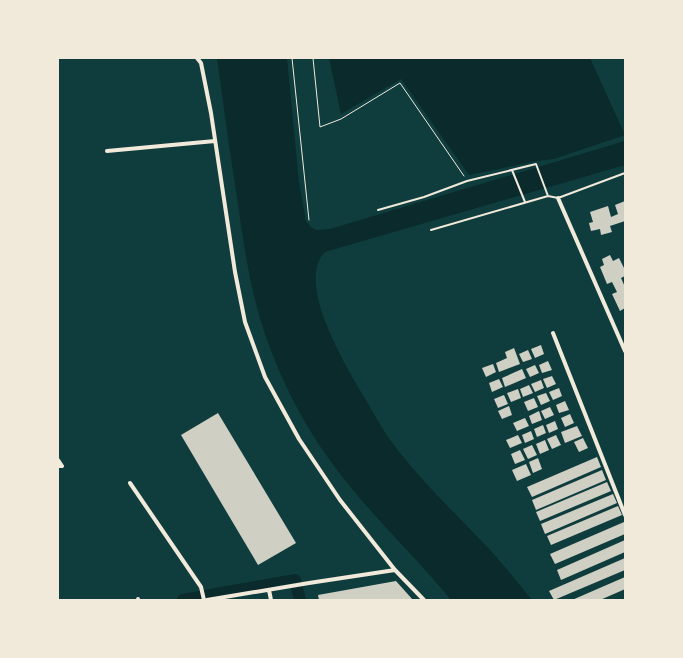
<svg xmlns="http://www.w3.org/2000/svg" width="683" height="658" viewBox="0 0 683 658" font-family="'Varela Round',sans-serif">
<rect width="100%" height="100%" fill="#0f3d3e"/>
<path fill="#0a2a2b" d="M217,58H287L299,182L306,221L311,227L316,230L330,229L625,141V165L325,252C294,283 348,370 366,400C376,418 387,437 400,453C428,488 461,519 491,551C505,567 519,584 532,600H451C412,552 365,510 329,459C298,416 272,362 258,311C247,272 242,231 236,191C229,147 223,102 217,58Z
M329,58H590L625,135L554,159L537,161L469,175L401,79L341,114Z"/>
<g fill="none" stroke-linecap="round" stroke-linejoin="round">
<path stroke="#0a2a2b" stroke-width="12" d="M183,600L295,580L300,600"/>
</g>
<path fill="#cfcfc3" d="M625,201V221L610,226L612,232L601,235L600,229L591,231L589,223L593,222L590,212L608,206L611,217L618,214L615,205Z
M610,255L613,261L619,258L625,270V276L621,278L625,287V308L620,311L612,294L617,292L612,282L607,284L600,267L604,265L602,259Z
M541,345L544,354L535,358L531,349Z
M514,348L520,364L499,372L496,363L507,358L505,352Z
M528,350L532,359L523,362L519,354Z
M548,361L552,370L542,373L539,365Z
M493,364L496,372L486,377L482,368Z
M535,365L539,373L530,377L526,369Z
M522,369L526,378L505,387L502,378Z
M552,376L556,384L547,388L543,379Z
M499,379L503,387L492,392L489,383Z
M541,380L544,388L535,392L531,384Z
M529,385L533,393L523,397L520,389Z
M559,388L562,396L553,400L549,392Z
M518,389L521,398L511,402L507,393Z
M546,393L550,401L541,405L537,396Z
M504,395L508,404L498,408L494,399Z
M534,398L538,407L528,411L524,402Z
M565,401L569,410L559,413L556,405Z
M509,406L512,415L502,419L498,411Z
M550,407L554,415L545,419L541,411Z
M539,411L542,420L532,424L529,416Z
M218,413L296,543L258,565L181,435Z
M570,414L574,423L565,427L561,418Z
M525,418L529,426L517,431L513,423Z
M555,421L558,429L549,433L546,425Z
M543,425L546,433L537,437L534,429Z
M577,426L582,436L565,443L561,432Z
M531,431L534,439L525,443L522,435Z
M518,435L522,443L510,448L506,440Z
M556,435L561,445L552,449L547,439Z
M583,438L588,448L579,452L574,442Z
M545,440L549,450L540,454L536,444Z
M532,445L537,455L528,459L523,449Z
M520,450L525,460L515,464L511,454Z
M597,457L601,467L532,497L527,487Z
M538,458L542,469L533,473L529,462Z
M526,464L531,475L517,481L512,470Z
M602,470L606,480L536,510L532,500Z
M607,482L611,491L540,521L536,512Z
M613,494L617,503L545,534L541,524Z
M618,506L622,515L551,545L547,536Z
M624,522L625,534L555,564L550,554Z
M625,540V552L561,580L557,570Z
M625,558V570L554,600L549,591Z
M625,577V589L623,590L600,600H572Z
M396,581L413,600H319L318,595Z"/>
<g fill="none" stroke-linecap="round" stroke-linejoin="round">
<path stroke="#f1e9da" stroke-width="1" d="M292,58L309,220
M313,58L320,127L341,119L400,83L464,176"/>
<path stroke="#f1e9da" stroke-width="2" d="M512,170L525,202
M378,210L424,197L467,181L536,164L548,196
M431,230L548,196L558,198L625,173"/>
<path stroke="#f1e9da" stroke-width="4" d="M197,58L201,63L211,113L235,272L245,322L265,377L299,439L340,500L395,570L424,600
M107,151L215,141
M558,198L625,351
M553,333L625,515
M58,460L62,466H58
M130,483L201,587L204,600
M269,590L271,600
M138,599V600
M207,600L309,583L395,570"/>
</g>
<rect width="683" height="658" fill="none" stroke="#f1e9da" stroke-width="118"/>
</svg>
